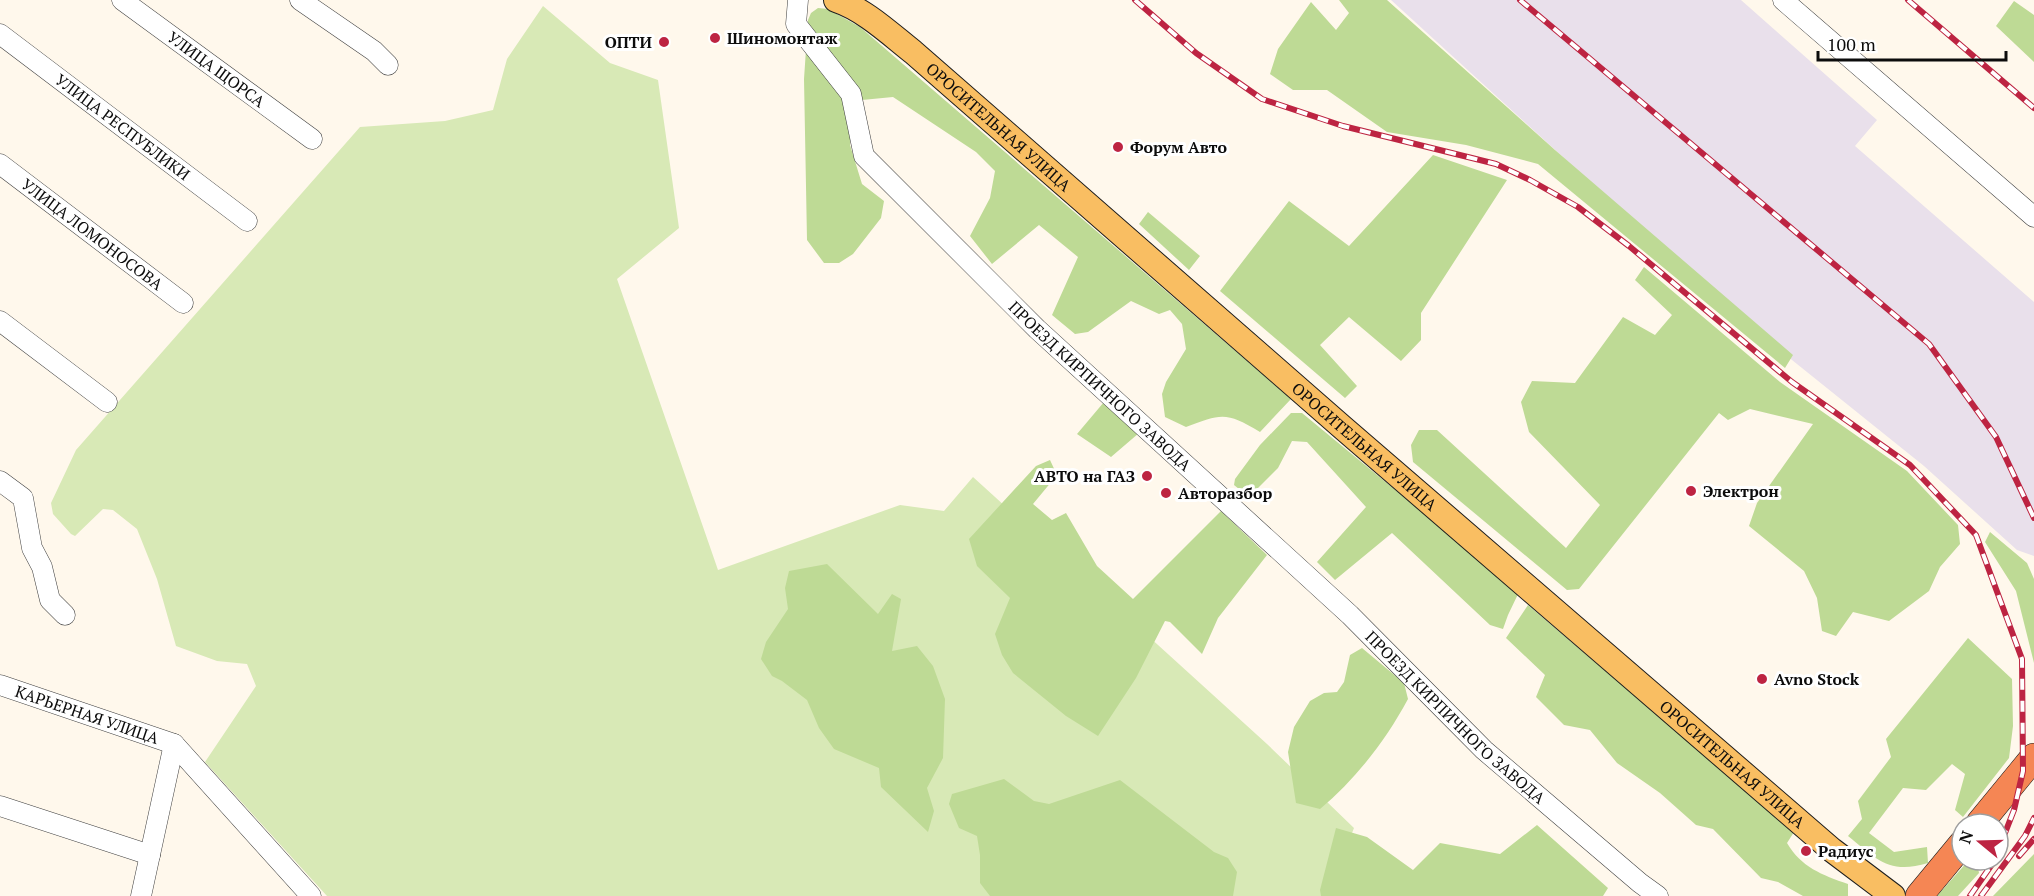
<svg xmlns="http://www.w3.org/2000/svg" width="2034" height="896" viewBox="0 0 2034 896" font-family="'PT Serif',serif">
<rect width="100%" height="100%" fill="#fff8ec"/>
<path fill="#e9e0eb" d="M1391,0H1741L1877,120L1855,146L2034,302V556L2017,550L1924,466L1736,315Z"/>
<path fill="#d8e9b6" d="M543,6L610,63L658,80L679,228L617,279L718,570L900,505L944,511L973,477L1267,744L1354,828L1327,896H327L205,762L256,686L247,664L217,661L176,646L157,579L137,529L113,510L103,509L75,536L71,534L53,514L51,503L76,450L360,127L445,121L493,110L507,59Z"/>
<path fill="#beda95" d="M1339,0H1387L1555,150L1793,355L1785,368L1538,164L1466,145L1387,132L1327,90H1293L1270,74L1278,49L1311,2L1336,30L1349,13Z
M2014,1L2034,15V62L1996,26Z
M818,8L828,9L860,27L1291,399L1260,432C1227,412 1222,413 1186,427L1165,417L1162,394L1166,382L1186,349L1182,324L1170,310L1159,314L1131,301L1088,332L1075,334L1052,315L1078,257L1039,225L992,264L970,236L990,198L995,171L976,152L893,97L862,100L851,124L850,145L862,184L884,201L881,218L853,254L839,263H824L807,240L804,79L808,20L811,13Z
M1433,155L1507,180L1421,313V340L1401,361L1349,317L1320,345L1357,386L1345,398L1220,291L1289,201L1349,246Z
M1148,212L1200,256L1189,270L1139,224Z
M1644,267L1780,382L1907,471L1958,525L1960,544L1940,567L1929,591L1889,621L1853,612L1836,636L1822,631L1817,598L1804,571L1749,526L1757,503L1813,424L1750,409L1728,420L1719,413L1579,589L1567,590L1413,462L1411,445L1419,430H1437L1566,548L1600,505L1529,432L1521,402L1532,381L1575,383L1623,317L1655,335L1672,315L1635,280Z
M1104,402L1139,433L1111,457L1077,434Z
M1291,413H1302L1519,592L1508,615L1503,629L1490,625L1392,533L1335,580L1317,562L1366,507L1307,442L1292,441L1278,468L1249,497L1234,485L1235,479L1260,445Z
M1050,460L1057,475L1033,504L1052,520L1066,513L1097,566L1133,599L1221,511L1267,555L1218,618L1202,654L1170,622L1165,621L1136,678L1098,736L1066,716L1013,673L1002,655L995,634L1010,598L977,566L969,539L1036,466Z
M1990,532L2027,563L2034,579V663L2016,591L1985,542Z
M827,564L878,614L892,594L901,599L892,651L917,646L933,666L945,699L943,758L927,788L934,811L928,832L881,787L879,768L834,749L819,728L807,700L782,681L772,676L761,659L766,642L788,609L785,588L789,571Z
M1528,605L1794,832L1787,843C1801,867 1822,875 1848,884V896H1803L1778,882L1761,878L1713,829L1696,825L1660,793L1617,763L1590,730L1564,725L1536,697L1545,675L1506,638Z
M1968,638L2012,679L2013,726L2009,758L1963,817L1955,810L1965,774L1952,764L1926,790L1903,788L1869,833L1894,852L1927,847L1928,863C1889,875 1877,859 1848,836L1862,819L1858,801L1891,757L1886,739Z
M1362,648L1404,683L1408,699C1386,740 1356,779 1320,809L1296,803L1288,752L1294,727L1310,701L1324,693L1337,692L1344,682L1350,655Z
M1004,779L1034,801L1049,804L1120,780L1214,852L1228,858L1237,872L1233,896H990L980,883V855L977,836L959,828L949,804L952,794Z
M1537,825L1608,888L1603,896H1321L1320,890L1336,828L1367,837L1413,870L1440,843L1500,854Z
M2034,854V896H1993Z
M1969,860L1977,862L1979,873L1958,896H1937Z"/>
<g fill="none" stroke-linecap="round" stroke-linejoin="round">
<g stroke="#3f3f3f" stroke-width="21">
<g id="minor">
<path id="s1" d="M122,0L312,139"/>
<path d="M300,0L374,51L388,65"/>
<path id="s2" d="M798,0L796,24L851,94L864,156L1037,329L1350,615L1484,750L1640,883L1658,896"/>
<path d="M1783,0L2034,217"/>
<path id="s3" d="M0,34L247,221"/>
<path id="s4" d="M0,164L183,303"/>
<path d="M0,321L107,402"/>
<path d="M0,481L23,498L32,548L42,567L50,600L65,615"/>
<path id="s5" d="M0,685L174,744L311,896"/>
<path d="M0,806L150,855"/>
<path d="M141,896L174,744"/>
</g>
</g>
<g stroke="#1d1d1d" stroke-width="26">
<g id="major">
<path id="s6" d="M836,0C865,10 889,33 913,52L1342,427L1832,850L1893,896"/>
</g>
</g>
<g stroke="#1d1d1d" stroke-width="28">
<path id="highway" d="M1979,824L2034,757
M1919,896L1962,844"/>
</g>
<use href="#minor" stroke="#fff" stroke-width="20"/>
<use href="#major" stroke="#f9be62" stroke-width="24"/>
<use href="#highway" stroke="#f58654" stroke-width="27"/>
<g stroke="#bd2442" stroke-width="6">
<path id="rail" d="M1135,0L1196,53L1262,99L1343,126L1496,164L1530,180L1578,207L1629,246L1792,382L1910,465L1976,535L2022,659L2023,771L2014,810L1998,851
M1520,0L1929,344L1996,437L2034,518
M1908,0L2034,108
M2019,856L2034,839
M1970,896L1995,860
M1981,896L2025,836L2034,818"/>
</g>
<use href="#rail" stroke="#fff" stroke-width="4" stroke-dasharray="11" stroke-linecap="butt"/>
</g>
<g fill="#bd2442" stroke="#fff" stroke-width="2">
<circle cx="715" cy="38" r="6"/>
<circle cx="664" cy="42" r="6"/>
<circle cx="1118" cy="147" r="6"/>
<circle cx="1147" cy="476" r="6"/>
<circle cx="1691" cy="491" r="6"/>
<circle cx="1166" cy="493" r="6"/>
<circle cx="1762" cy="679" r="6"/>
<circle cx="1806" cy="851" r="6"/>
</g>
<g text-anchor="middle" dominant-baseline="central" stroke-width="6" stroke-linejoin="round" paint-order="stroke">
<g font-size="16" font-weight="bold" fill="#0c0c0c" stroke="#fff" text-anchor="start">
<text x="727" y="38">Шиномонтаж</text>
<text x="652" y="42" text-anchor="end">ОПТИ</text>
<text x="1130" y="147">Форум Авто</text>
<text x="1135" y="476" text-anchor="end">АВТО на ГАЗ</text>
<text x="1703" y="491">Электрон</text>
<text x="1178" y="493">Авторазбор</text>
<text x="1774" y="679">Avno Stoсk</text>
<text x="1818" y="851">Радиус</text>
</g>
<g font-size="16" fill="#0c0c0c" stroke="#fff">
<text stroke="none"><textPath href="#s1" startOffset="117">УЛИЦА ЩОРСА</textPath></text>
<text stroke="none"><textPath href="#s3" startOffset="154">УЛИЦА РЕСПУБЛИКИ</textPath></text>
<text stroke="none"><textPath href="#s6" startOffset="207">ОРОСИТЕЛЬНАЯ УЛИЦА</textPath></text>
<text stroke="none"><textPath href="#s4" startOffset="116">УЛИЦА ЛОМОНОСОВА</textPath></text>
<text stroke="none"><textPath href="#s2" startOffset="506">ПРОЕЗД КИРПИЧНОГО ЗАВОДА</textPath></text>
<text stroke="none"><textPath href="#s6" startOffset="693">ОРОСИТЕЛЬНАЯ УЛИЦА</textPath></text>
<text stroke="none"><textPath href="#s5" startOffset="92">КАРЬЕРНАЯ УЛИЦА</textPath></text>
<text stroke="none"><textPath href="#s2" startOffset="992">ПРОЕЗД КИРПИЧНОГО ЗАВОДА</textPath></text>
<text stroke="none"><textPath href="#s6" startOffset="1179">ОРОСИТЕЛЬНАЯ УЛИЦА</textPath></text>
</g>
</g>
<g transform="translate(1980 842) rotate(289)"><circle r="28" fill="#ffffff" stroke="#9e9e9e" stroke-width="1.5"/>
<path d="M0-4.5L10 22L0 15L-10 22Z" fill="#bd2442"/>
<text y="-9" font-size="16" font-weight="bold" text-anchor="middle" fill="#0c0c0c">N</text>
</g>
<path d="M1818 51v9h188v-9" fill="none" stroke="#0c0c0c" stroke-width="3"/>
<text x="1827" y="51" font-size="18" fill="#0c0c0c" stroke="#ffffff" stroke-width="4.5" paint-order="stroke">100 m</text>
</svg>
